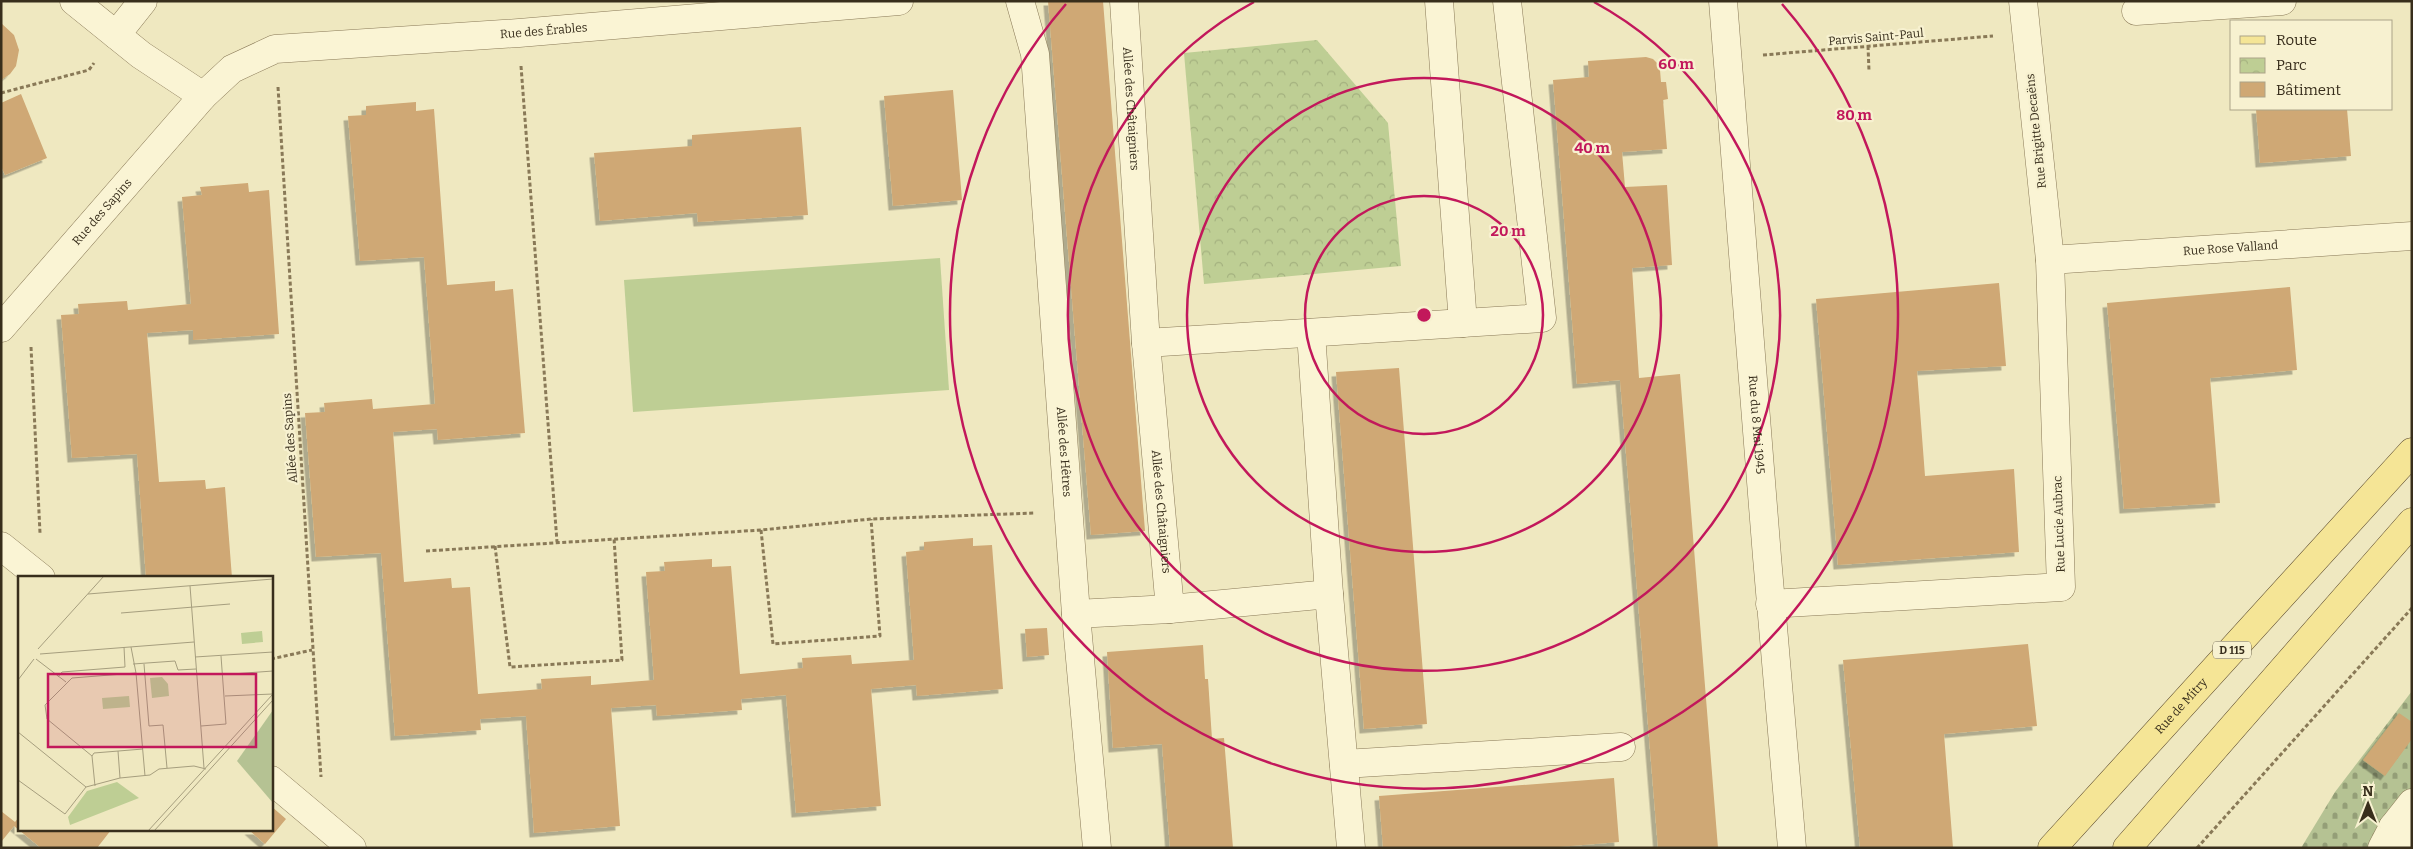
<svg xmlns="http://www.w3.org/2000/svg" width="2413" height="849" viewBox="0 0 2413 849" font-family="Bitter,serif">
<defs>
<pattern id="cemetery-stones" width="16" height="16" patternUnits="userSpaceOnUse" patternTransform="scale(1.25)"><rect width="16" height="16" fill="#b5c293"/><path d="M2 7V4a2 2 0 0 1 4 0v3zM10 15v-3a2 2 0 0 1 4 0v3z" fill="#949e77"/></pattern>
<pattern id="park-crowns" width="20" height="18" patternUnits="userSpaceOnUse" patternTransform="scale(1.25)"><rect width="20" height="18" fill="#bece94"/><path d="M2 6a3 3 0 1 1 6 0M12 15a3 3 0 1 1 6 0" fill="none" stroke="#a4b17f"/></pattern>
<filter id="shadow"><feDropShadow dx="-4.5" dy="4.5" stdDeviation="0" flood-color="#0004"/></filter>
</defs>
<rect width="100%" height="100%" fill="#efe8c0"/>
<path fill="url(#cemetery-stones)" d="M2412,691V848H2301L2335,792Z"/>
<path fill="url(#park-crowns)" d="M1317,40L1388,123L1401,266L1204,284L1184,53Z"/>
<path fill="#bece94" d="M940,258L949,390L633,412L624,280Z"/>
<path fill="#cfa874" filter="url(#shadow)" d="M1048,1H1103L1145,531L1091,535Z
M1,23L14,35L19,50L16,66L10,74L1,80Z
M1646,57L1653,59L1657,63L1660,70L1661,82H1666L1668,99L1663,100L1667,149L1622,152L1625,187L1667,185L1672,265L1632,268L1639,378L1680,374L1718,848H1658L1620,380L1577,384L1553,80L1589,77L1588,61Z
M953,90L962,200L893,206L884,96Z
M21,94L47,158L5,175L1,166V103Z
M416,102V111L434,109L447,285L495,281V291L513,289L525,433L438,440L437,429L393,432L404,582L451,578L452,588L470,587L478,694L542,689L541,679L591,676V685L654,680L646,572L665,571L664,562L712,559V567L731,566L740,674L803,668L802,658L851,655L852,664L914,660L906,552L924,550V542L973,538V546L992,545L1003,689L917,696L916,685L871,689L881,806L796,813L786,695L741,699L742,710L657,716L656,705L611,708L620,826L534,833L526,716L480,719L481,730L395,736L381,553L316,557L305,413L325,412L324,403L372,399L373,409L435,404L424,257L360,261L348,116L366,115V106Z
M2256,109H2347L2351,156L2260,163Z
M801,127L808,215L698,222L697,213L600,221L594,153L692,146V135Z
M248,183L249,192L269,190L279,334L193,340V330L147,333L159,482L205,480L206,489L225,487L232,578H146L137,454L72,458L61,315L79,314L78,304L127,301L128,310L191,304L182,197L202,195L200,187Z
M1999,283L2006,366L1917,371L1925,476L2014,469L2019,552L1838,565L1816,299Z
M2290,287L2297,370L2210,378L2220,503L2124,509L2107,303Z
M1399,368L1427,724L1364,729L1336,372Z
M1047,628L1049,655L1027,657L1025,629Z
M2028,644L2037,726L1944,734L1953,848H1860L1843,660Z
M1203,645L1205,679H1208L1212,739L1224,738L1233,848H1170L1162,744L1113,748L1107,652Z
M2399,713L2412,722V739L2385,776L2363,760Z
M1614,778L1619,842L1546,848H1383L1379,796Z
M271,806L286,819L265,844L249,830H271Z
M1,811L15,822L19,817V830L14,826L1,842Z
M19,830H111L97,848H41Z"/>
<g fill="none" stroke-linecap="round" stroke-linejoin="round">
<g stroke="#897957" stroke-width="29">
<g id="minor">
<path d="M74,1L141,55L203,96"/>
<path id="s1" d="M1020,1L1035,54L1076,614L1097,848"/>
<path id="s2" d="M1124,1L1146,343L1170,609L1329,594L1351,848"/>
<path d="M1439,1L1463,323"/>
<path id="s3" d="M1723,1L1767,557L1792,848"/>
<path d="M2136,11L2282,1"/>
<path d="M116,35L143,1"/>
<path id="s4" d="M2050,260L2412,236"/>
<path id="s5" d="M1,328L203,96L232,69L275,49L519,33L899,1"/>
<path d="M1311,333L1329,594"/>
<path d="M1146,343L1542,318L1507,1"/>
<path d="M1,546L41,578"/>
<path d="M1770,604L2061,587L2050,260L2023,1"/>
<path d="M1076,614L1170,609"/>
<path d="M1344,764L1621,747"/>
<path d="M271,780L352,848"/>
<path d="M2393,827L2412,847"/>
<path d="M2382,848L2393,827L2412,803"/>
</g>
</g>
<g stroke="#57462c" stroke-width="29">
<g id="major">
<path id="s6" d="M2052,848L2412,452"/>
<path d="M2127,848L2412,522"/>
</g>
</g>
<path stroke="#897957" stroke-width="3" stroke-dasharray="4 2.5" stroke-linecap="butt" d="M1868,46L1869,71
M1763,55L1993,36
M521,66L557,542
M278,87L321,777
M1,93L89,70L94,63
M31,347L40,533
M761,530L773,644L880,636L871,519
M495,546L510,667L622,660L614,538
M426,551L761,530L871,519L1034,513
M271,659L312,650
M2197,848L2412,608"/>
<use href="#minor" stroke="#faf4d4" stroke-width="28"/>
<use href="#major" stroke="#f5e596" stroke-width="28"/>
</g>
<g fill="none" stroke="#c2185b" stroke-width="2.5">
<circle cx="1424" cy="315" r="119"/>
<circle cx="1424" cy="315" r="237"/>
<path d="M1594 2A356 356 0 1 1 1254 2"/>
<path d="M1782 4A474 474 0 1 1 1066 4"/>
</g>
<g text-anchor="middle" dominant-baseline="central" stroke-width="4.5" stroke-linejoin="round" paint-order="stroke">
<rect fill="#f7f1d0" stroke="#716852" stroke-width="1" x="2213" y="641.5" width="38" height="17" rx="4"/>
<g font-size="11" font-weight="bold" fill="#382e1c">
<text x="2232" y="650">D 115</text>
</g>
<g font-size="12" fill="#382e1c" stroke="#f7f1d0">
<text stroke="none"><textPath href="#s5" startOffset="664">Rue des Érables</textPath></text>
<text transform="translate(1876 37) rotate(-5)">Parvis Saint-Paul</text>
<text stroke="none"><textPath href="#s2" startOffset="108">Allée des Châtaigniers</textPath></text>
<text transform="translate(2036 131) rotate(-96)">Rue Brigitte Decaëns</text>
<text stroke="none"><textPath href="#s5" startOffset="154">Rue des Sapins</textPath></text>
<text stroke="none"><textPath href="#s4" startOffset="181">Rue Rose Valland</textPath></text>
<text stroke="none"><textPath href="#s3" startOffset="425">Rue du 8 Mai 1945</textPath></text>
<text transform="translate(290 438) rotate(-94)">Allée des Sapins</text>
<text stroke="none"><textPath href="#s1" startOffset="454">Allée des Hêtres</textPath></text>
<text stroke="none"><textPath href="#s2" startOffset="512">Allée des Châtaigniers</textPath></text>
<text transform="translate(2059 524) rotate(-92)">Rue Lucie Aubrac</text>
<text stroke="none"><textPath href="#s6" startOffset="192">Rue de Mitry</textPath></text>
</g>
</g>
<g transform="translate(18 576)">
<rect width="255" height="255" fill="#efe8c0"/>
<path d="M255,134V227L219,185Z" fill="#b5c293"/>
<path d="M144,101L150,108L151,120L134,122L132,102Z" fill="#bece94"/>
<path d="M244,55L245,66L224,68L223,57ZM111,120L112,131L85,133L84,122ZM99,206L121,222L52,249L50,241L69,215Z" fill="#bece94"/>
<path fill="none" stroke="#a69e7e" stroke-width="1" d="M172,10L186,192M70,18L255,3M103,37L212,28M113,71L118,97M20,73L86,0M22,78L176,66M177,81L255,76M18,83L48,106M115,88L157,85L160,94L178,93M126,88L131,150L145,149L149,192M214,98L255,95M40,101L44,96L107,91L106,71M0,104L16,83M207,120L255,118M183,150L208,148L203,80M0,156L68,211M100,175L102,202M74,180L29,143L27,129L54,102L118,97L127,200M74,180L76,177L125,173M74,180L77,210M0,204L47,238L68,211L102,202L132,199L141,193L176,190L188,193M130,255L255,118M136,255L255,124"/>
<path fill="#c2185b" fill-opacity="0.15" stroke="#c2185b" stroke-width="2.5" d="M30,98H238V171H30Z"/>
<rect width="255" height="255" fill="none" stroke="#382e1c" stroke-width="2.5"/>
</g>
<circle cx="1424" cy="315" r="8" fill="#c2185b" stroke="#f7f1d0" stroke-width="2.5"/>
<g font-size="15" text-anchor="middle" font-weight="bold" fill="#c2185b" stroke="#f7f1d0" stroke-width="4.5" stroke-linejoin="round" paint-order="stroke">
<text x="1676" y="69">60 m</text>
<text x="1854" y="120">80 m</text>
<text x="1592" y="153">40 m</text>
<text x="1508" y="236">20 m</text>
</g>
<rect width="2413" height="849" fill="none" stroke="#382e1c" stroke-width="5"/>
<rect x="2230" y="20" width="162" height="90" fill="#f7f1d0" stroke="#aba388"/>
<rect x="2240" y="36" width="25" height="8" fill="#f5e596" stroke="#aba388"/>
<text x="2276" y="45" font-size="15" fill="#382e1c">Route</text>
<rect x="2240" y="58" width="25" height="15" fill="url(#park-crowns)" stroke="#aba388"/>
<text x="2276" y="70" font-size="15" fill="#382e1c">Parc</text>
<rect x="2240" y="82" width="25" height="15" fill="#cfa874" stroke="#aba388"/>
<text x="2276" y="95" font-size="15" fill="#382e1c">Bâtiment</text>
<g transform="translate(2368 804)" stroke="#f7f1d0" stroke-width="4" paint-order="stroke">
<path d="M0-4L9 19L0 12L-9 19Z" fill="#382e1c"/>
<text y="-8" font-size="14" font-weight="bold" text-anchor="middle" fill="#382e1c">N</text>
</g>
</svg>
